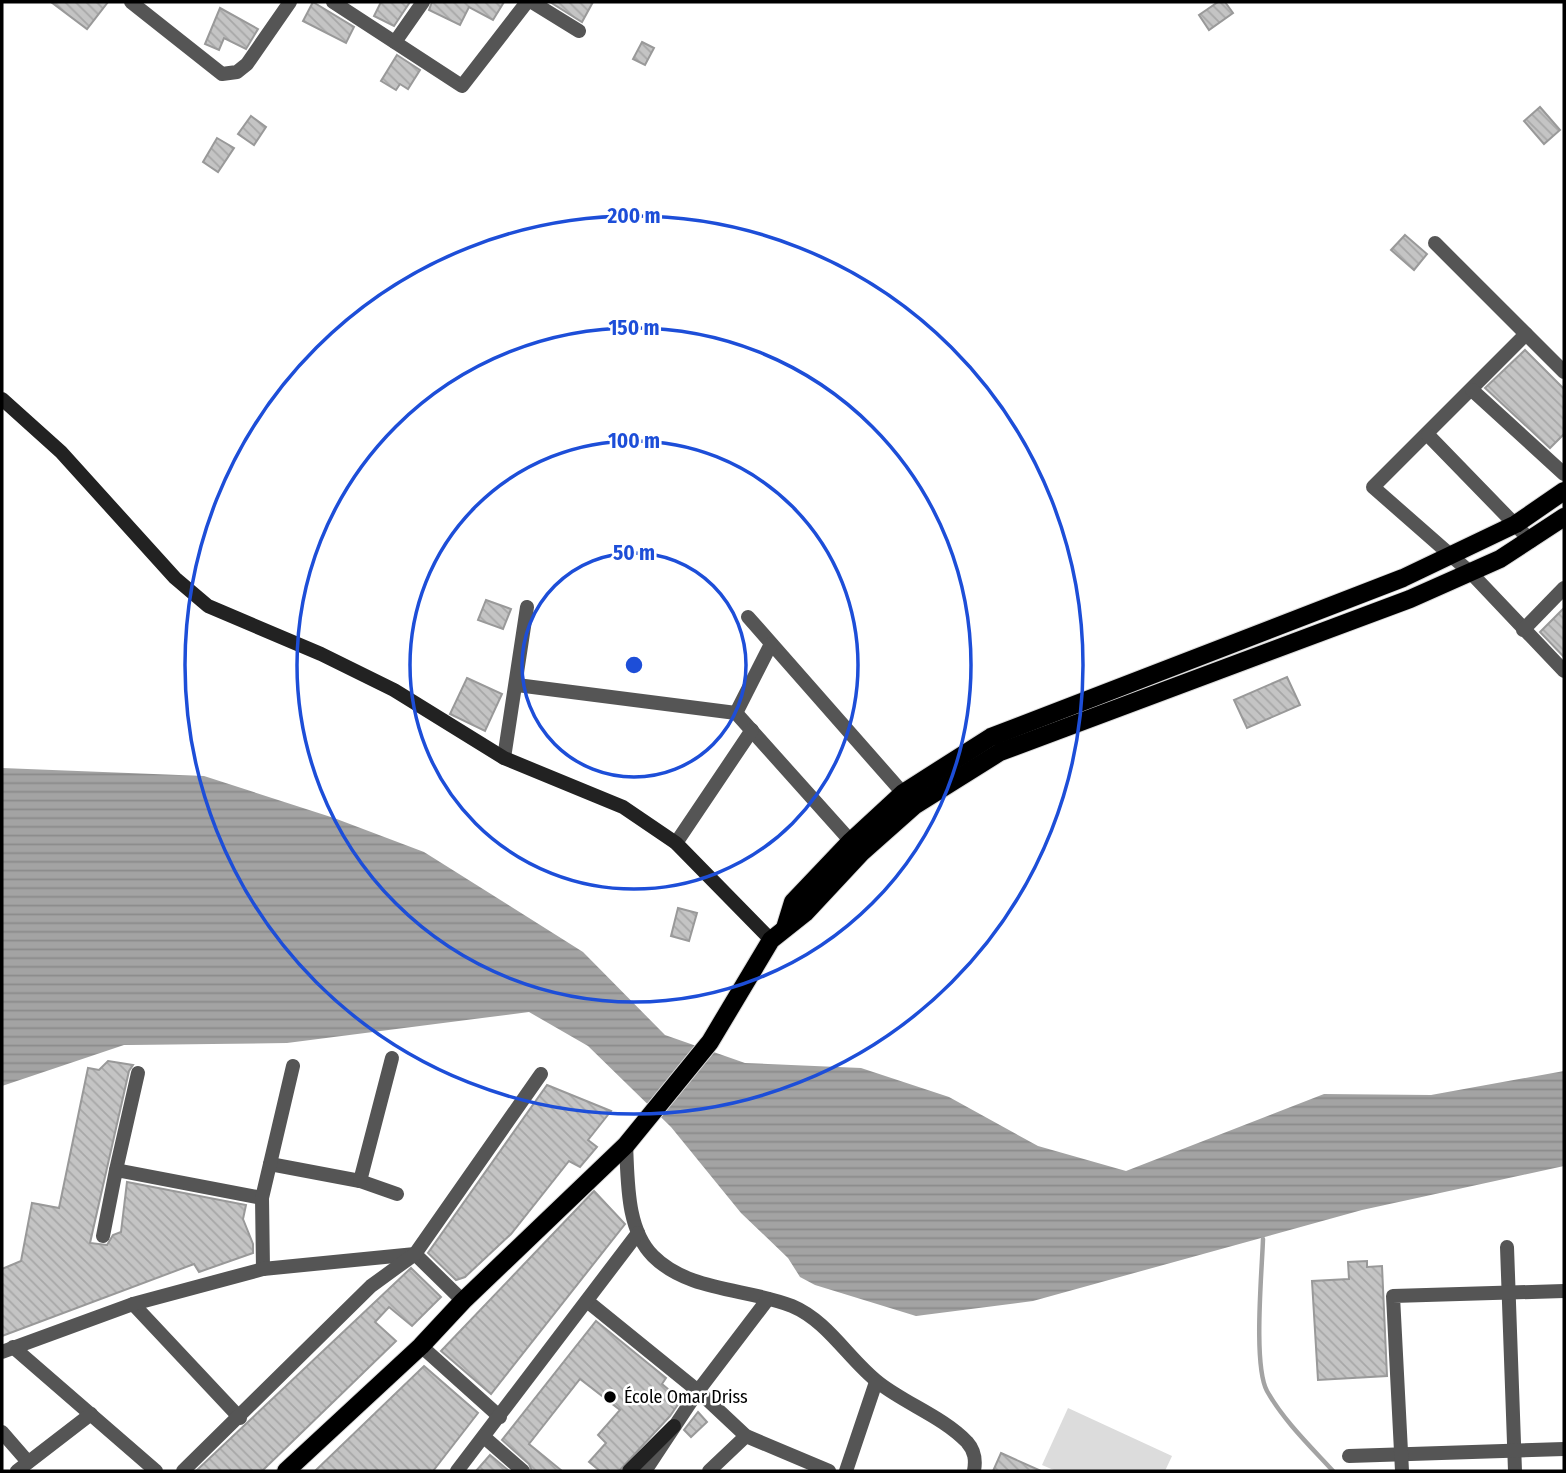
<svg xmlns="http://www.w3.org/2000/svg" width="1566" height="1473" viewBox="0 0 1566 1473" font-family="'Fira Sans Condensed',sans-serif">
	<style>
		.green { fill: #dcdcdc }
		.water { fill: url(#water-rules) }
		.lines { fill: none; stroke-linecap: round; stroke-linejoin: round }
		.stream { stroke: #a3a3a3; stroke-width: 4.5 }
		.building { fill: url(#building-back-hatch); stroke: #999; stroke-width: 2 }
		.primary-casing { stroke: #dbdbdb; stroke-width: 20 }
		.street { stroke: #555; stroke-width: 14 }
		.secondary { stroke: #222; stroke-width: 14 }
		.primary { stroke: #000; stroke-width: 18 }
		.ring { fill: none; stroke: #1d4ed8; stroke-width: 3.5 }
		.poi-dot { fill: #000; stroke: #fff; stroke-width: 2.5 }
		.labels { text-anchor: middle; stroke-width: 5; stroke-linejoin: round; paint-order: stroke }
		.poi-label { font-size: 18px; fill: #000; stroke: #fff; text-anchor: start }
		.centre { fill: #1d4ed8; stroke: #fff; stroke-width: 3.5 }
		.ring-label { font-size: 21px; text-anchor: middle; font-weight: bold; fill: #1d4ed8; stroke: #fff; stroke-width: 5; stroke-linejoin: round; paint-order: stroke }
	</style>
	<defs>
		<pattern id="water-rules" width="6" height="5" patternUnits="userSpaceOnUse" patternTransform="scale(1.75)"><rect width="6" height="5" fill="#a3a3a3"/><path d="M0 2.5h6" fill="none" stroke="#8b8b8b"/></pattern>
		<pattern id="building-back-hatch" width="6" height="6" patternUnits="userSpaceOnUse" patternTransform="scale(1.75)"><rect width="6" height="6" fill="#c4c4c4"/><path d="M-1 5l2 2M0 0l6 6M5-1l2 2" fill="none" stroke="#a7a7a7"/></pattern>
	</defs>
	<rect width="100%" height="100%" fill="#fff"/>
	<path class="green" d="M1068 1408 1172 1456 1165 1471H1056L1042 1465Z"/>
	<path class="water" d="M2 768 204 776 334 818 424 852 583 952 665 1035 745 1063 861 1068 949 1097 1038 1146 1126 1171 1324 1094 1431 1095 1564 1071V1166L1362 1210 1033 1301 916 1316 815 1285 800 1277 788 1258 741 1213 671 1127 588 1046 529 1012 287 1043 124 1045 2 1086Z"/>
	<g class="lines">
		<path class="stream" d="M1263 1239C1262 1271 1253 1365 1267 1391 1284 1421 1310 1446 1333 1471"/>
	</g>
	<g class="building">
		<path d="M51 2H108L87 29Z"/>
		<path d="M313 2 354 27 346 43 303 21Z"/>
		<path d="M381 2H410L394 26 374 16Z"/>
		<path d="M432 2H504L493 20 469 7 460 25 429 10Z"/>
		<path d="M550 2H593L582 22Z"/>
		<path d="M1218 2H1225L1233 13 1209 30 1199 15Z"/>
		<path d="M220 8 258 29 246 49 224 38 219 50 205 44Z"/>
		<path d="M642 42 654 48 645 65 633 59Z"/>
		<path d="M397 55 420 70 408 89 400 84 396 90 381 81Z"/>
		<path d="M1540 107 1560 130 1544 144 1524 121Z"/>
		<path d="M251 116 266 127 254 145 238 134Z"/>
		<path d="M217 138 234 148 218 172 203 162Z"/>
		<path d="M1405 235 1427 254 1414 270 1391 250Z"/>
		<path d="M1525 350 1564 389V434L1550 448 1485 388Z"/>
		<path d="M486 600 511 609 503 629 478 620Z"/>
		<path d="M1564 608V657L1540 632Z"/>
		<path d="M1287 677 1300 705 1247 728 1234 700Z"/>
		<path d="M467 678 502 694 485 731 450 714Z"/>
		<path d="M678 908 697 913 689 941 671 936Z"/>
		<path d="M108 1061 133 1065 129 1071 90 1243 107 1245 113 1235 121 1232 127 1182 246 1205 243 1219 253 1244V1253L199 1272 194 1264 2 1336V1269L21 1261 32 1203 59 1208 88 1068 99 1070Z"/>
		<path d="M547 1085 611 1111 588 1140 597 1147 580 1167 569 1161 511 1234 465 1277 456 1280 428 1253Z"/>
		<path d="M594 1191 625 1224 491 1394 441 1351Z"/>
		<path d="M1367 1261V1267L1382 1266 1387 1376 1318 1380 1312 1281 1349 1279 1348 1262Z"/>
		<path d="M411 1268 441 1297 412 1326 389 1307 375 1322 396 1341 262 1471H196Z"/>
		<path d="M596 1321 666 1378 662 1384 681 1400 670 1416 619 1471H600L589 1462 606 1443 598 1435 620 1410 580 1379 529 1444 562 1471H532L529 1464 502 1440Z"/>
		<path d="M424 1366 478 1413 433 1471H315Z"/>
		<path d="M698 1412 707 1422 691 1437 684 1430Z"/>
		<path d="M1001 1453 1041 1471H993Z"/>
		<path d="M490 1455 509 1471H476Z"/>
	</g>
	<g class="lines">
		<defs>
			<g id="primary">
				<path d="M785 928 793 902 851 841 903 793 991 737 1403 578 1516 524 1564 491"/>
				<path d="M286 1471 421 1346 463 1301 626 1145 710 1042 771 940 805 913 861 853 914 806 1000 752 1410 599 1500 559 1564 517"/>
			</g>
		</defs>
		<use href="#primary" class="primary-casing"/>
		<g class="street">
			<path d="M131 2 222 74 237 72 247 64 290 2"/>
			<path d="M333 2 462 86 527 2"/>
			<path d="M532 2 579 31"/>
			<path d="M395 42 423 2"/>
			<path d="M1435 243 1564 372"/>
			<path d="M1526 334 1373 487 1471 573 1564 671"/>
			<path d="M1472 390 1564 474"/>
			<path d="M1428 435 1531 541"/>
			<path d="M748 617 909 800"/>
			<path d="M1523 630 1564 588"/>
			<path d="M517 685 736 713 856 847"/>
			<path d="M736 713 771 644"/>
			<path d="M504 758 527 607"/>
			<path d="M676 843 752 730"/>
			<path d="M626 1145C628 1180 626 1229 653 1256 689 1292 747 1288 792 1306 828 1321 849 1360 879 1383 906 1404 943 1417 967 1442 975 1451 976 1460 974 1471"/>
			<path d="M270 1164 360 1181 397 1194"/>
			<path d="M116 1170 138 1073"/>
			<path d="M360 1181 392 1058"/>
			<path d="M103 1236 116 1170 262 1198"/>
			<path d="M1507 1247 1515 1471"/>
			<path d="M263 1269 262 1198 293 1066"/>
			<path d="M587 1301 698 1391 746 1436 829 1471"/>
			<path d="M133 1304 240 1418"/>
			<path d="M421 1346 500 1417"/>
			<path d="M13 1347 156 1471"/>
			<path d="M2 1352 133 1304 263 1269 415 1254 463 1301"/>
			<path d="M2 1432 28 1462"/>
			<path d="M484 1437 523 1471"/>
			<path d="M1349 1456 1564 1449"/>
			<path d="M17 1471 91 1414"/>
			<path d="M183 1471 371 1286 415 1254 541 1074"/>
			<path d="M457 1471 638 1233"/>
			<path d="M645 1471 698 1391 768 1299"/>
			<path d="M709 1471 746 1436"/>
			<path d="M846 1471 876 1382"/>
			<path d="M1402 1471 1393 1296 1564 1291"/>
		</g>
		<g class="secondary">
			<path d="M2 399 61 452 175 578 208 606 321 654 394 690 504 758 623 807 676 843 771 940"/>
			<path d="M629 1471 674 1426"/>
		</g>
		<use href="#primary" class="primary"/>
	</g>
	<g class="ring">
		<circle cx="634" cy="665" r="112"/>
		<circle cx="634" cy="665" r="224"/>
		<circle cx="634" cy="665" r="337"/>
		<circle cx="634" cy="665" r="449"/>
	</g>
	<circle class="poi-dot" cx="610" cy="1397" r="7"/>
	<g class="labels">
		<g class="poi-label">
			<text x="624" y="1403">École Omar Driss</text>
		</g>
	</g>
	<circle cx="634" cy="665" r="10" class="centre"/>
	<g class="ring-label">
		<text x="634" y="223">200 m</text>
		<text x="634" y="335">150 m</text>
		<text x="634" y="448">100 m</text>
		<text x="634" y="560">50 m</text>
	</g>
	<rect width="1566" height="1473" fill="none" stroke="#000000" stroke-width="7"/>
</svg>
